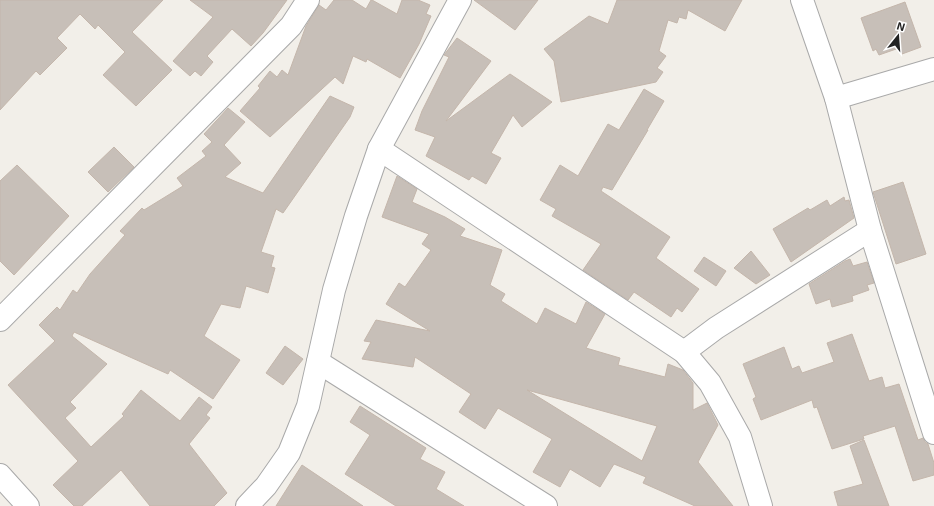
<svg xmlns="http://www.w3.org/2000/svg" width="934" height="506" viewBox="0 0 934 506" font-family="'Exo 2',sans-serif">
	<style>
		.building { fill: #c7bfb8; stroke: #c4b6ab; fill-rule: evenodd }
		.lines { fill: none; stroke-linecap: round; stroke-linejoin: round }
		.street-casing { stroke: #a9a9a9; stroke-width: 24 }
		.street { stroke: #fff; stroke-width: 22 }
	</style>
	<rect width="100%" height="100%" fill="#f2efe9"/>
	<g class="building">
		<path d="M0 0H163L132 32 172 70 136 106 103 75 125 52 98 25 95 29 80 14 57 38 67 48 40 75 36 71 0 110Z"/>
		<path d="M190 0H287L263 33 251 46 232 29 207 56 213 62 201 76 195 71 190 76 173 61 213 17Z"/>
		<path d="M334 0H352L366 9 371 0H372L397 14 402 0H418L430 5 426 14 431 16 419 44 400 78 367 59 366 62 353 56 343 84 335 77 270 137 240 111 260 88 258 86 270 71 277 77 282 70 288 75 306 26 319 5 326 10Z"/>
		<path d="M474 0H538L515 30Z"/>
		<path d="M617 0H742L725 31 688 10 686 19 679 17 677 23 668 20 659 51 666 56 657 68 663 72 656 82 561 102 554 61 544 49 589 16 608 24Z"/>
		<path d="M905 2 921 47 902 54 899 48 879 55 876 49 873 51 861 18Z"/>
		<path d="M457 38 491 61 446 121 510 74 552 102 522 127 513 115 491 153 501 158 486 184 472 176 469 180 426 156 435 137 415 130 422 111 449 57 444 55Z"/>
		<path d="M644 89 664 101 647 130H648L612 190 603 187 601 191 670 237 656 258 699 289 682 312 677 308 671 317 634 292 628 300 583 270 601 244 552 216 556 209 540 200 560 165 578 176 608 124 619 130Z"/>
		<path d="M330 96 354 107 350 117 283 213 276 209 261 252 274 256 271 267 275 268 268 293 246 286 240 308 221 304 204 336 240 360 213 399 170 370 168 374 74 332 72 336 107 364 70 402 76 408 65 418 91 447 124 416 122 414 141 390 180 421 199 397 212 407 206 415 210 418 189 444 227 493 214 506H150L121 470 82 506H74L53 485 78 461 8 385 55 341 39 325 57 307 60 310 73 290 77 293 90 274 125 235 120 231 142 208 144 210 183 186 177 178 206 156 202 151 212 142 204 134 228 108 245 122 224 145 241 163 225 177 263 193Z"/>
		<path d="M114 147 134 167 108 192 88 172Z"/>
		<path d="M17 165 69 216 14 275 0 261V181Z"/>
		<path d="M397 176 417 189 412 202 445 217 465 229 460 236 502 250 490 285 505 294 501 301 537 324 545 308 576 324 586 302 605 314 586 348 620 358 618 365 665 377 668 364 683 370 693 383V410L707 403 718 425 698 462 733 506H695L643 483 646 477 614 464 600 487 570 469 560 487 533 472 552 439 498 408 485 429 459 412 471 394 415 357 413 367 362 359 371 342 364 341 376 320 430 331 386 304 399 283 405 287 431 250 422 244 429 234 382 217ZM527 390 657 426 642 461Z"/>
		<path d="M903 182 926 254 896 264 873 192Z"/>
		<path d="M844 197 845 201 849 200 854 218 791 262 773 229 808 208 810 210 827 200 830 206Z"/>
		<path d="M751 251 770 275 756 284 734 268Z"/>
		<path d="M704 257 726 271 716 286 694 271Z"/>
		<path d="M850 259 853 266 867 262 874 283 867 285 869 290 852 296 853 301 832 307 830 299 816 304 809 284 845 261Z"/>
		<path d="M852 334 869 381 882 377 885 388 899 384 918 440 923 438 925 442 928 444 934 463V475L913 481 895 426 863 436 864 439 832 449 817 407 814 408 812 400 761 420 753 399 756 397 743 364 784 347 792 369 799 366 802 373 834 362 827 343Z"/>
		<path d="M285 346 303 359 283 385 266 373Z"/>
		<path d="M360 406 426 448 420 459 445 472 436 489 464 506H396L345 474 370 435 350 422Z"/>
		<path d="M864 440 889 506H838L834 492 863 484 850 446Z"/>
		<path d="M302 465 363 506H276Z"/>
	</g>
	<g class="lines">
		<defs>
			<g id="street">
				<path d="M802 0 836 98 870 230 934 433"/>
				<path d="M836 98 934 69"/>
				<path d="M379 149 684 352 710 383 740 437 761 506"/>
				<path d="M0 320 291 26 308 0"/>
				<path d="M684 352 716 328 870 230"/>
				<path d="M318 362 546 506"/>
				<path d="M0 475 28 506"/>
				<path d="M247 506 266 486 289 453 308 406 334 290 356 216 379 149 460 0"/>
			</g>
		</defs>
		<use href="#street" class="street-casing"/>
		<use href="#street" class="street"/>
	</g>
	<g transform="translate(898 36) rotate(17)" stroke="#ffffff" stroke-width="3" paint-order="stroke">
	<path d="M0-3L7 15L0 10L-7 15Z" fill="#222222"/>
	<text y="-6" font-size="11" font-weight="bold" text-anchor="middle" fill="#222222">N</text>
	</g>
</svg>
